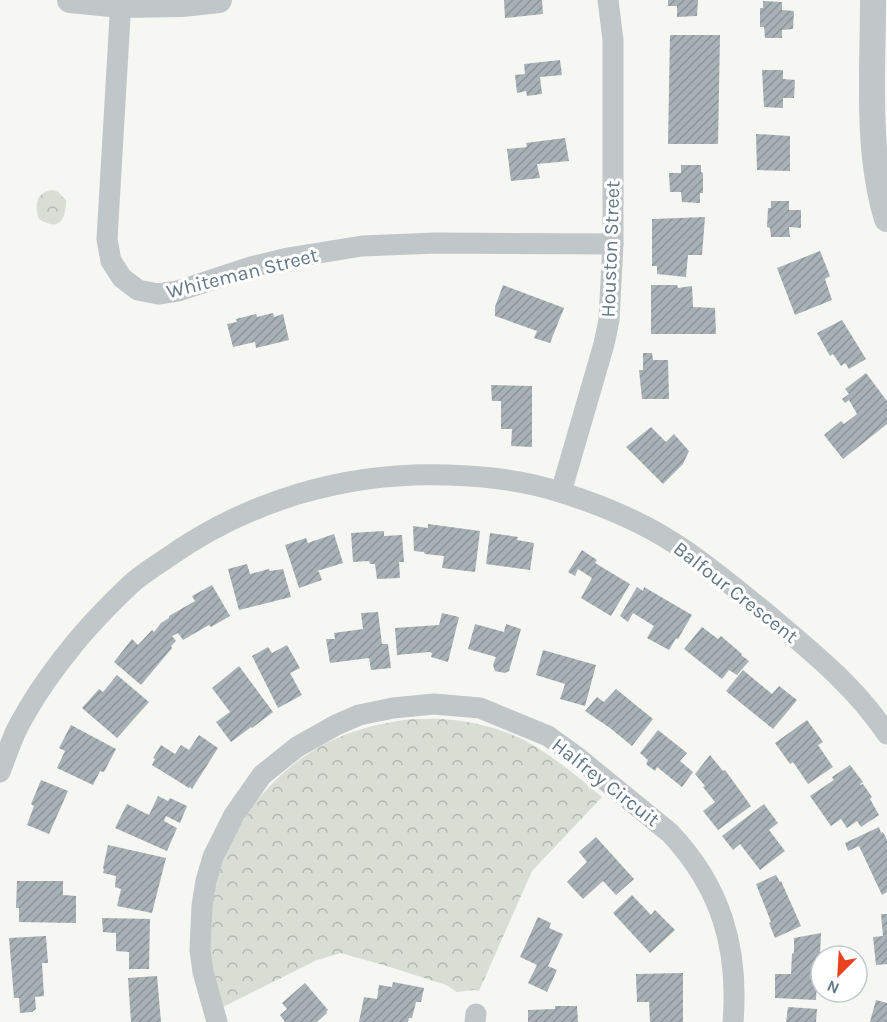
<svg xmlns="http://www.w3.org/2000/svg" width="887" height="1022" viewBox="0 0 887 1022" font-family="Karla,sans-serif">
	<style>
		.park { fill: url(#park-crowns) }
		.building { fill: url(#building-hatch) }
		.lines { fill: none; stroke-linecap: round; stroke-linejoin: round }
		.minor { stroke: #c1c6c9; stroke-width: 21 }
		.tertiary { stroke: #c1c6c9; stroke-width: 26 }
		.labels { text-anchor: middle; stroke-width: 6; stroke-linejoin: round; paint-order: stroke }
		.street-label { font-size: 20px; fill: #647885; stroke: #fff }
	</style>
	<defs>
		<pattern id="park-crowns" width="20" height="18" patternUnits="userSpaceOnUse" patternTransform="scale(1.5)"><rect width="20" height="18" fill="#d8ded4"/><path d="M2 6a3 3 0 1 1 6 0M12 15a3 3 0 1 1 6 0" fill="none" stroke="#b3b9b2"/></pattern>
		<pattern id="building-hatch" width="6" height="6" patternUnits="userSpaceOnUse" patternTransform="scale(1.5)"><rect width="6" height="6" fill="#a8b1b6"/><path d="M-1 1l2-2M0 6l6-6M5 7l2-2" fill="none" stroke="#8c959a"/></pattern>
	</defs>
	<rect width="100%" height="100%" fill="#f6f6f3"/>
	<g class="park">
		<path d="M53 190 58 192 66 200C66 220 59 232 39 219 34 205 36 192 53 190Z"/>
		<path d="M412 719C425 719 440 718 453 720 475 722 505 730 524 740 552 755 577 776 602 797L532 871 479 991 474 990 457 992 446 985 390 967 341 953 317 960 219 1009C216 992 209 971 209 955 209 938 210 910 213 895 229 818 286 751 362 729 378 724 395 721 412 719Z"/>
	</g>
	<g class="building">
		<path d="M504 0H542L543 14 505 18Z"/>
		<path d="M668 0H698L697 16 677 17V6H668Z"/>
		<path d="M763 1 782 2V10L794 11 793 29 782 30V38H765L764 27H760V8H763Z"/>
		<path d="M670 35H720L718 144H668Z"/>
		<path d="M560 60 562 75 540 77 542 94 527 96 526 91 517 93 515 75 525 74 524 64Z"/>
		<path d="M762 70H783V79L795 80 794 98H783V108L764 107Z"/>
		<path d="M756 134 790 136V171L757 170Z"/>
		<path d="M565 138 569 161 537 164 540 178 511 181 507 149 527 147 526 143Z"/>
		<path d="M681 165H701V172L703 173V193H700V203L682 202 681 192H670L669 173H681Z"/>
		<path d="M771 201H789V210H801V228L789 227 790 237H771L770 228 767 227 768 208H771Z"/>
		<path d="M705 217 702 255H688L686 277 657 274V266H652V219Z"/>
		<path d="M820 251 830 276 825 279 832 300 795 315 777 268Z"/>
		<path d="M503 285 564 308 550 343 534 338 537 331 495 316V307Z"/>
		<path d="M651 285H677L678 288 692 286 693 307 715 308 716 334H651Z"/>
		<path d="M273 313 274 317 283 314 289 340 256 348 255 342 233 347 227 324 237 322 236 319 256 314 257 317Z"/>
		<path d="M842 320 866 359 849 369 845 363 841 366 833 354 830 356 817 333Z"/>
		<path d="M643 353H652L653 360H668L669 399H642L639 370H643Z"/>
		<path d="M866 373 887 401V424L843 459 824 435 841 421 844 424 857 414 849 400 845 403 842 399 849 394 845 389Z"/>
		<path d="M491 385 532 386V447L511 446 512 429H501V401H492Z"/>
		<path d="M651 427 666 442 674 434 689 451 683 464 663 484 626 447Z"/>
		<path d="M428 524 480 531 475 572 442 568 444 556 425 554 424 552 414 551 413 526 428 528Z"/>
		<path d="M384 531V536L402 535 404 562H399L400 578 377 579 375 564H370L369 561 353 562 351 533Z"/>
		<path d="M490 533 518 537 517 540 534 543 530 570 486 564Z"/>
		<path d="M334 534 343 563 317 571 319 572 322 580 299 588 285 545 306 538 308 543Z"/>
		<path d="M582 550 597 560 595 563 630 584 611 616 581 598 592 578 578 569 575 576 568 572Z"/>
		<path d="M247 564 250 574 269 569 270 571 283 569 291 597 239 610 228 569Z"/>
		<path d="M212 585 230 616 211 627 209 625 183 640 178 633 172 636 176 641 171 646 172 648 141 685 114 662 132 639 138 645 152 630 154 632 161 623 169 618V616L195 601 192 596Z"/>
		<path d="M637 587 643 591 644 587 692 615 678 639 676 638 669 650 647 638 654 626 633 613 628 622 620 616Z"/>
		<path d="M378 612 382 644H388L391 668 371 670 369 658 330 663 326 639H335L334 633 363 629 361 613Z"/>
		<path d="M442 613 459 617 448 662 431 657 432 653 429 652 397 655 395 628 439 625Z"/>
		<path d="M475 624 504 632 506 624 521 629 509 671 505 673 495 671 493 665 496 657 468 649Z"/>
		<path d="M702 627 718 639 721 636 742 654 741 655 749 661 737 675 729 670 722 679 684 649Z"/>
		<path d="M287 645 300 668 290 673 302 695 278 708 252 656 268 647 272 653Z"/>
		<path d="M543 650 596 665 585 706 560 699 565 684 536 675Z"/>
		<path d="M239 666 273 712 252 728 251 727 231 742 216 722 230 712 212 688Z"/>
		<path d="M743 670 772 694 779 686 797 700 773 729 726 691Z"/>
		<path d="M117 675 149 702 117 738 82 708 99 689 103 692Z"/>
		<path d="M616 689 653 719 632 746 610 728 585 711 597 697 604 702Z"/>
		<path d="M807 720 823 742 818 745 833 767 808 784 793 762 790 764 775 743Z"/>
		<path d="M71 725 116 749 104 772 100 771 93 785 57 768 65 751 59 748Z"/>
		<path d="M658 730 687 753 680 761 693 772 682 787 657 767 655 771 646 764 648 760 640 753Z"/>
		<path d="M199 735 218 748 192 789 190 787 189 788 152 765 155 759 153 758 161 745 175 754 181 745 189 750Z"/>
		<path d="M710 755 723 771 725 770 751 806 718 830 703 811 715 802 703 787 705 786 695 774Z"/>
		<path d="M850 765 863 782 860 784 861 785 863 784 872 797 870 799 879 815 861 827 857 821 847 828 841 819 831 826 810 796 834 780 832 777Z"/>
		<path d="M41 780 68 791 49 834 27 825 34 806 31 804Z"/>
		<path d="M158 796 168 801 170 798 187 806 180 823 166 816 164 821 177 828 167 851 115 828 127 804 149 815Z"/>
		<path d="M764 804 778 823 769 830 785 851 760 870 740 844 733 850 722 836Z"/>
		<path d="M879 827 881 833 883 832 887 840V892L882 895 859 846 848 851 845 843Z"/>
		<path d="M596 837 634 879 616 895 603 881 583 899 567 882 587 862 579 852Z"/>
		<path d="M108 845 166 858 152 913 117 906 121 889 115 887 116 876 103 873 104 869 103 868Z"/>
		<path d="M776 875 780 882 781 881 801 926 775 938 769 923 771 922 756 884Z"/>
		<path d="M17 881H63V895L76 896V923L19 922V908H16Z"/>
		<path d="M632 895 651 915 655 910 675 930 650 953 613 913Z"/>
		<path d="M881 914H887V964L876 965 873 937 883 936Z"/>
		<path d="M538 917 551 923 549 928 563 934 548 966 557 970 547 992 528 983 537 965 520 957Z"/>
		<path d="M102 918 150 919 149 969H129V952L116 951V933L103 932Z"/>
		<path d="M821 933 820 954H818L816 1000 775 998V974H791L792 954 794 953V938Z"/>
		<path d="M46 936 48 963H42L44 996 35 997 36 1009 32 1012 20 1013 19 998H14L9 938Z"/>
		<path d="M683 973V1022H650L649 1002H637L636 974Z"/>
		<path d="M157 976 161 1022H131L128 978Z"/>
		<path d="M393 982 424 988 421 1002H416L412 1018H409L408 1022H359L364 997 377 999 379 985 392 987Z"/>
		<path d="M305 983 328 1010 326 1012 327 1013 317 1022H285L280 1015 287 1009 282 1003Z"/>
		<path d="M876 1000 887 1003V1022H870Z"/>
		<path d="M555 1006H577L578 1022H528V1010L555 1009Z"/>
		<path d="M788 1007 817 1009 816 1022H786Z"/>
	</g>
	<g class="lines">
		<g class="minor">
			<path d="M121 0 107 239 111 261 122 278 138 290 158 294 178 291 251 267 288 258 362 246 436 243 613 244"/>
			<path d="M561 492 604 344 609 320 613 244V40L608 0"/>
			<path d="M0 772C5 759 10 744 16 731 31 701 50 674 71 648 89 625 110 604 131 584 142 574 155 566 167 558 249 500 348 471 448 475 486 476 527 481 563 493 601 505 640 521 674 543 706 563 736 589 766 613 811 651 854 685 887 734"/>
			<path d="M217 1022 203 972 200 950 202 906 206 881 213 857 234 815 262 775 297 747 336 725 359 715 393 708 434 704 480 708 548 736 577 757 670 833C721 887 739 948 733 1022"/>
			<path d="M475 1022 476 1014"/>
		</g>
		<g class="tertiary">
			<path d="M70 0 121 5 182 4 219 0"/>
			<path d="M873 0C873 71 866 150 887 219"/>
		</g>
	</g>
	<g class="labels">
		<g class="street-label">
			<text transform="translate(610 249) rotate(-88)" y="7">Houston Street</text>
			<text transform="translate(242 273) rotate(-14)" y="7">Whiteman Street</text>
			<text transform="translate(736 592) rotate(38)" y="7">Balfour Crescent</text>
			<text transform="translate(606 782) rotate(38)" y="7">Halfrey Circuit</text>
		</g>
	</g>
	<g transform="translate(839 974) rotate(204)"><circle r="28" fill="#ffffff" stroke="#c1c9ce" stroke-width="1.5"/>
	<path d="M0-4.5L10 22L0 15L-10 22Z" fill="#e84221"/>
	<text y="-9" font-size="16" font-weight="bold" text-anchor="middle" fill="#647885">N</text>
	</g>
</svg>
